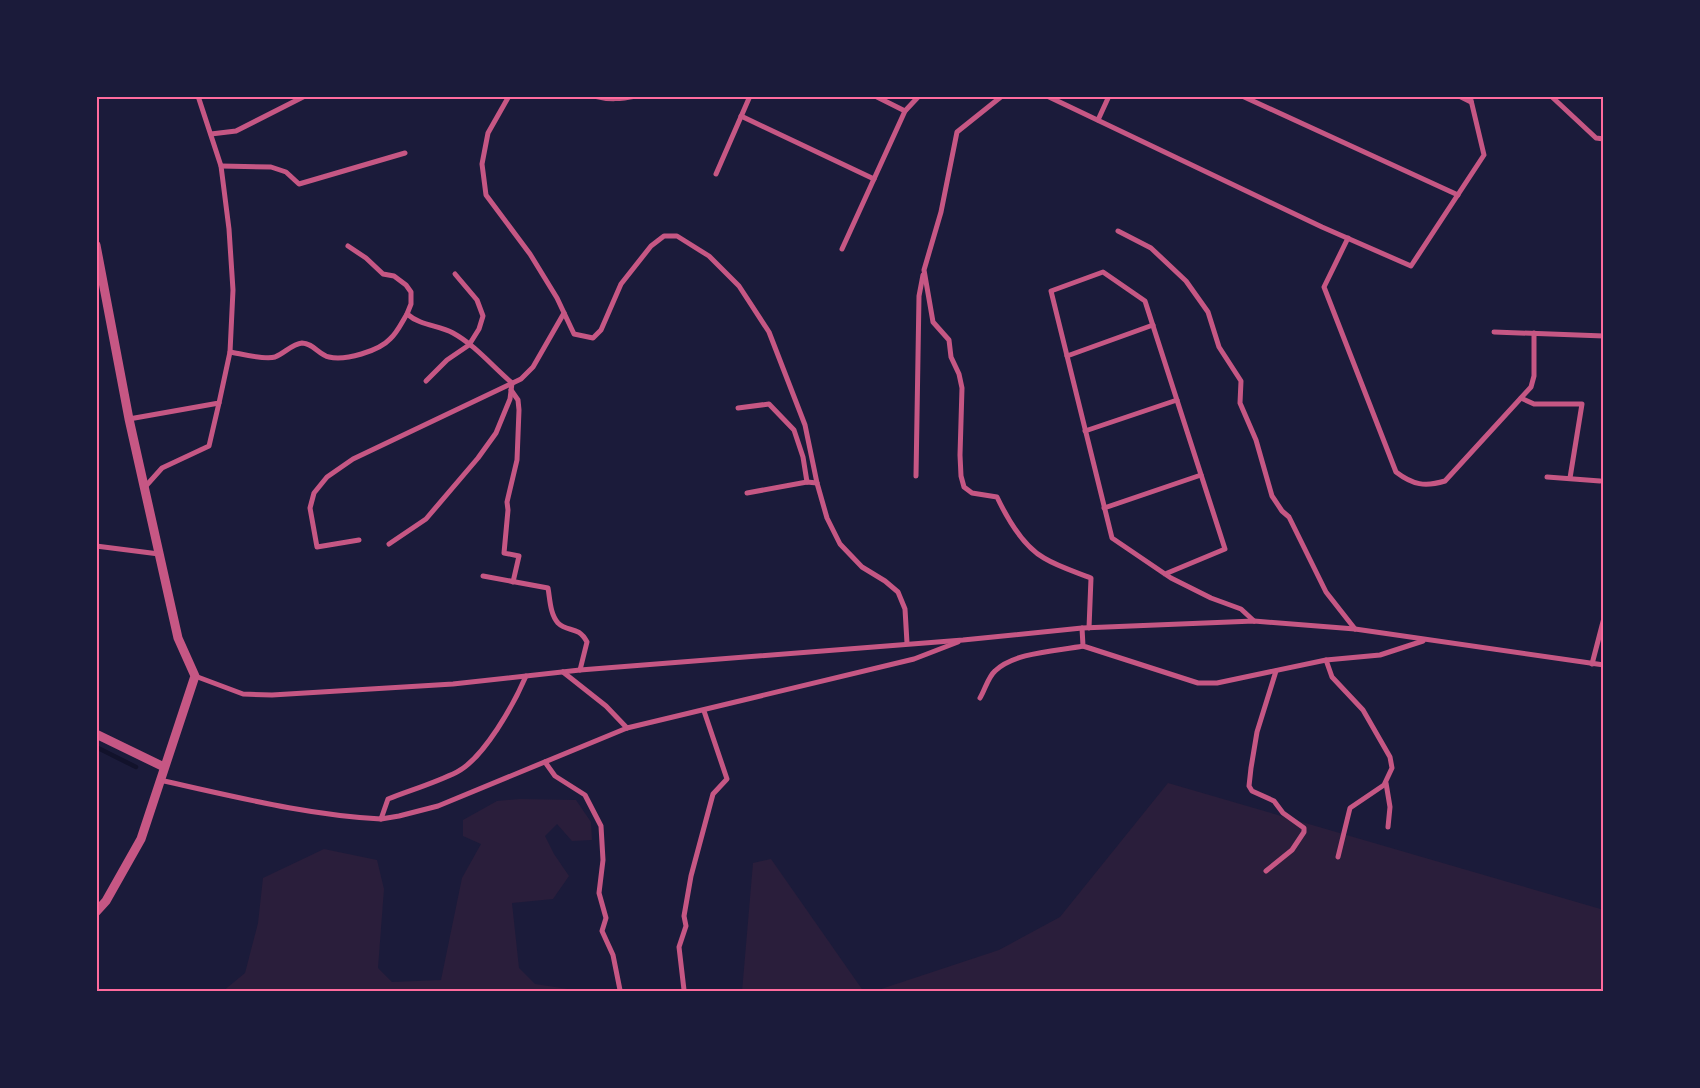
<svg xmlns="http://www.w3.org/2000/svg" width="1700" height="1088" viewBox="0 0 1700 1088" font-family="'Public Sans',sans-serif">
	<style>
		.green { fill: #2a1e3b }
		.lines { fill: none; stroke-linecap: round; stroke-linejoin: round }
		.stream { stroke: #12122b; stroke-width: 4.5 }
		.minor { stroke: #c65784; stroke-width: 5 }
		.tertiary { stroke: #c65784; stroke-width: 9 }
		.neatline { fill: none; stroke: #ff6b9d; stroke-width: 2 }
	</style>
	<rect width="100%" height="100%" fill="#1b1b3a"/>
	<g class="green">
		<path d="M1168 783 1604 910V992H872L999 950 1060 917Z"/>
		<path d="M520 799 576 800 591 822 592 840 572 841 557 824 545 836 554 854 569 876 553 899 512 903 519 968 535 984 588 992H222L245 973 258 923 263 878 324 849 377 860 384 889 378 968 392 982 441 980 462 878 481 844 463 836V820L497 801Z"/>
		<path d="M771 859 864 992H742L753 863Z"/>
	</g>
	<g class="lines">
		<path class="stream" d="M96 747 136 767"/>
		<g class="minor">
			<path d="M509 96 488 133 482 164 486 195 530 254 557 298 574 334 593 338 601 330 621 284 651 246 664 236H677L709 256 739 286 769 332 805 425 817 483 827 518 840 544 862 567 885 581 898 592 905 609 907 643"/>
			<path d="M594 96C609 100 621 99 636 96"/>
			<path d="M875 96 905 111"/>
			<path d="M1002 96 957 132 941 212 924 270 933 322 949 340 951 357 959 374 962 388 960 455 961 476 964 487 972 493 997 497C1007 518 1023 546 1044 558 1059 567 1076 572 1091 578L1089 628"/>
			<path d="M1047 96 1322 227 1411 266 1484 155 1470 96"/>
			<path d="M1242 96 1458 195"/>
			<path d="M1459 96 1471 102"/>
			<path d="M1551 96 1596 138 1604 139"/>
			<path d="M741 116 874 179"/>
			<path d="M1098 120 1109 96"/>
			<path d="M211 134 236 131 305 96"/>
			<path d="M221 166 271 167 286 172 299 184 405 153"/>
			<path d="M716 174 750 96"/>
			<path d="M1118 231 1151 248 1186 281 1208 312 1219 347 1241 381 1240 403 1256 440 1272 496 1282 511 1289 517 1326 592 1355 629"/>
			<path d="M1348 238 1324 287 1396 472C1413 485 1425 487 1445 481L1531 387 1534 376V333"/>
			<path d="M348 246 366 258 383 274 394 276 406 285 411 292V304L407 314"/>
			<path d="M842 249 905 111 919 96"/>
			<path d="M1604 308V312"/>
			<path d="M1494 332 1604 336"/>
			<path d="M230 352C242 354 264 360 275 357 285 353 292 344 302 343 313 343 319 355 329 357 345 361 379 351 390 339 397 333 402 322 407 314 421 326 438 325 453 333 475 345 493 367 512 383L510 399 496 433 478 458 426 519 389 544"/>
			<path d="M1067 356 1153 325"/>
			<path d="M426 381 447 360 469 345 479 329 483 316 477 300 455 274"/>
			<path d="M511 390 518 400 519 410 517 460 507 502 508 510 504 553 519 556 513 582"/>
			<path d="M1521 398 1534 404H1582L1570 478"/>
			<path d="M738 408 769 404 794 430 803 457 807 482"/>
			<path d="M129 419 219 403 230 352 233 290 229 229 221 166 198 96"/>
			<path d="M1085 431 1177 400"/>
			<path d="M916 476 919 296 923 275"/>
			<path d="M1547 477 1600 481"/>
			<path d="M145 487 162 468 209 446 219 403"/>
			<path d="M747 493 807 482 817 483"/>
			<path d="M1104 508 1201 475"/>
			<path d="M359 540 317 547 310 508 314 493 327 477 353 459 521 379 533 367 564 313"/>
			<path d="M96 546 159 554"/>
			<path d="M1165 574 1225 549 1145 301 1103 272 1051 291 1112 538 1165 574 1171 578 1211 598 1241 609 1254 621"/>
			<path d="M483 576 548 588C550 599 550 614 558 623 568 633 578 625 587 642L580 670"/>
			<path d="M1082 628 1083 646 1198 683H1217L1326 660 1380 655 1423 641"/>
			<path d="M1326 660 1332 677 1363 710 1390 757 1392 768 1384 785 1350 808 1338 857"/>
			<path d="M1592 664 1604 618"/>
			<path d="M563 672 606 706 627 728"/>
			<path d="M195 676 243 694 272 695 453 684 580 670 963 640 1082 628 1254 621 1355 629 1604 665"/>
			<path d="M980 698C985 690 988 677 995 671 1014 652 1058 651 1083 646"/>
			<path d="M545 762 555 776 585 795 601 826 603 860 599 893 606 918 602 931 613 955 620 990"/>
			<path d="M159 780C233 796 305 815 381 819L388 799C411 790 435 783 457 772 484 758 514 704 526 676"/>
			<path d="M1386 783 1390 807 1388 827"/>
			<path d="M381 819 399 816 438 806 627 728 914 659 958 642"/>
			<path d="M1266 871 1292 850 1304 832V828L1283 813 1274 801 1252 791 1249 786 1251 768 1257 732 1276 671"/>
			<path d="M684 990 679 947 686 926 684 916 691 876 713 794 727 779 704 711"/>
		</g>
		<g class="tertiary">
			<path d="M96 245 129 419 178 638 195 676 141 839 106 901 96 912"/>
			<path d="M96 734 164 767"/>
		</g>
	</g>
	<rect width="1700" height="1088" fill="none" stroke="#1b1b3a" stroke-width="195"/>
	<rect x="98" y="98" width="1504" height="892" class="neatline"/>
</svg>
